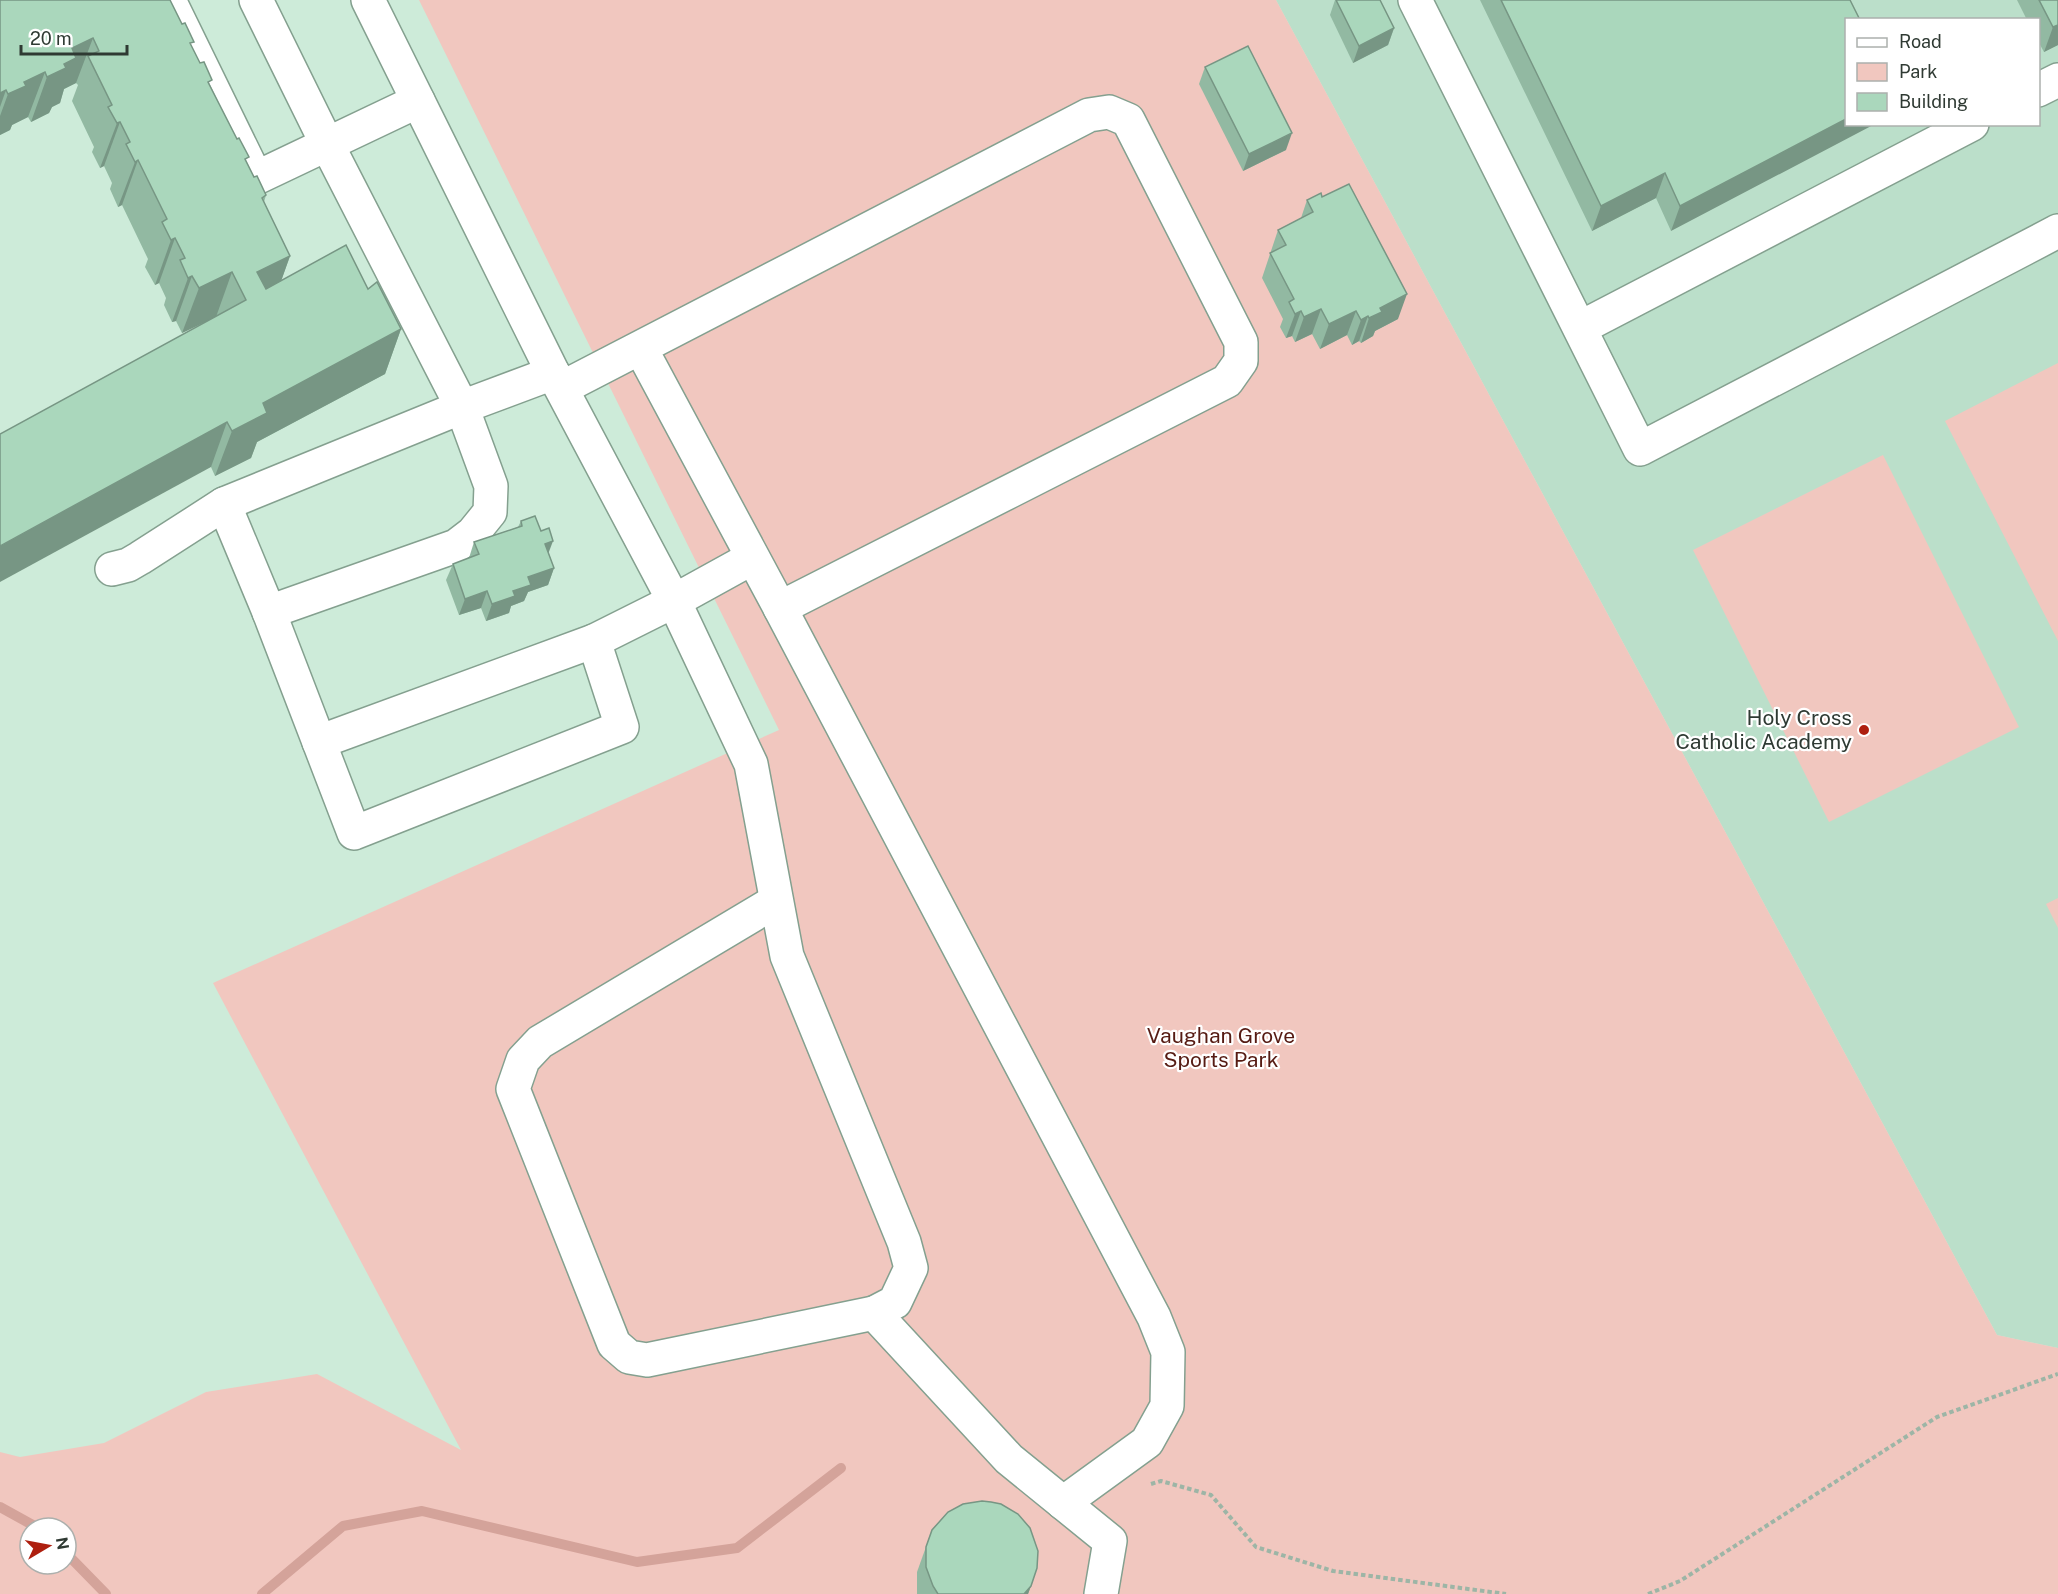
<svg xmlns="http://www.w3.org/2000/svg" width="2058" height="1594" viewBox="0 0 2058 1594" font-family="'Public Sans',sans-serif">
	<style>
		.built { fill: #bbdfca; fill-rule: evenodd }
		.green { fill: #f1c7bf; fill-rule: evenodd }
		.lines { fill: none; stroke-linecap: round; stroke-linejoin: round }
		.stream { stroke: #d4a39a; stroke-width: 10 }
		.minor-casing { stroke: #84a08f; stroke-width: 36 }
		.path { stroke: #9db5a6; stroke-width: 4; stroke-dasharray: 4.5 3; stroke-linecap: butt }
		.minor { stroke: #fff; stroke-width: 33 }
		.wall { fill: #92b9a2 }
		.shaded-wall { fill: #779684 }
		.building { fill: #aad7bc; stroke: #779684; stroke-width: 1.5 }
		.poi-dot { fill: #ae1f0f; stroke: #fff; stroke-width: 2 }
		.labels { text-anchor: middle; stroke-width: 4.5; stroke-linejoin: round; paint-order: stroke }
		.poi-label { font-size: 21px; fill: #2f3a33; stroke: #fff; text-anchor: end }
		.park-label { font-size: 21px; fill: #561b13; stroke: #fff }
	</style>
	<rect width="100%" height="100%" fill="#cdebd9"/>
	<path class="built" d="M1276 0H2058V1348L1997 1335ZM1846 20H2038V124H1846Z"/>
	<g class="green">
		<path d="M419 0H1276L1997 1335 2058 1348V1594H0V1452L20 1457 104 1443 206 1392 317 1374 461 1450 213 983 779 730ZM30 1528H66V1564H30Z"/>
		<path d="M2058 363V641L1945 421Z"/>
		<path d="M1883 455 2019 727 1829 822 1693 550Z"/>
		<path d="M2058 898V928L2046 904Z"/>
	</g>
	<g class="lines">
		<g class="stream">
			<path d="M0 1507 38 1528"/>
			<path d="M66 1553 106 1594"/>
			<path d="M262 1594 343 1526 422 1511 637 1562 737 1548 841 1468"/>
		</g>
		<defs>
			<g id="minor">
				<path d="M169 0 256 178 418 101"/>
				<path d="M368 0 553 373 674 601 751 764 787 956 904 1242 911 1268 895 1302 874 1313 1009 1459 1110 1541 1101 1594"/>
				<path d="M1415 0 1640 449 2058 231"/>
				<path d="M2038 90 2058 80"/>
				<path d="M1580 328 1972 124"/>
				<path d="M562 388 1089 115 1109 112 1128 120 1241 342V361L1227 381 780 608 641 349"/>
				<path d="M224 504 269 612 456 546 473 533 490 512 491 486 462 407 327 144 256 0"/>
				<path d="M112 569 128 565 140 558 224 504 462 407 553 373"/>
				<path d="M780 608 1154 1317 1168 1352 1167 1406 1147 1442 1063 1503"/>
				<path d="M269 612 354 833 622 727 594 641 674 601 752 558"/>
				<path d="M319 742 594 641"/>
				<path d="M776 901 540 1042 523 1060 513 1089 614 1344 629 1357 647 1360 874 1313"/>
			</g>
		</defs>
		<use href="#minor" class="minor-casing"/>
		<g class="path">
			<path d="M1151 1484 1161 1481 1211 1495 1256 1547 1333 1571 1506 1594"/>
			<path d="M1648 1594 1680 1581 1937 1417 2058 1374"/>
		</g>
		<use href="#minor" class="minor"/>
	</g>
	<g class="wall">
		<path d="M0 0 192 47 254 177 266 195 264 202 290 256 281 281 368 289 401 329 385 374 257 442 251 458 215 476 211 467 207 321 182 333 176 321 172 322 164 305 166 298 159 283 155 285 145 267 148 259 122 205 118 207 110 189 112 183 104 166 100 168 92 152 94 147 72 101 78 85 76 83 64 89 60 103 52 107 49 113 31 122 28 117 12 125 10 130 0 135Z"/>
		<path d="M1335 0 1394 28 1388 45 1353 63 1330 15Z"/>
		<path d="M1480 0H1850L1671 231 1656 198 1592 231Z"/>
		<path d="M2017 0H2058V45L2044 52 2038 41V20H2027Z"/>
		<path d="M1205 67 1286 150 1243 171 1199 84Z"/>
		<path d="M1307 200 1398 319 1375 331 1373 336 1361 343 1359 341 1352 345 1347 335 1320 349 1312 334 1295 342 1292 336 1286 338 1280 327 1283 319 1262 278 1278 230 1301 218Z"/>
		<path d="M521 521 549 554 554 568 548 585 528 592 524 601 511 606 509 613 486 621 481 608 459 615 446 580 453 564 469 558 474 542 518 527Z"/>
		<path d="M932 1530 1037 1568 1028 1594H917V1572Z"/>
	</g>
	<g class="shaded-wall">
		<path d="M2058 25V45L2044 52 2053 27Z"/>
		<path d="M1394 28 1388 45 1353 63 1359 46Z"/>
		<path d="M93 38 76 83 64 89 60 103 52 107 49 113 31 122 47 77 64 64 72 48Z"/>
		<path d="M45 72 28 117 12 125 10 130 0 135V116L8 94 24 82Z"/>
		<path d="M6 90 0 107V93Z"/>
		<path d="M1846 119V124H1875L1671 231 1680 206Z"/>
		<path d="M120 122 104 166 100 168 117 123Z"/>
		<path d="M1292 133 1286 150 1243 171 1249 154Z"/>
		<path d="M138 160 122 205 118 207 135 162Z"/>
		<path d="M1665 173 1656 198 1592 231 1601 206Z"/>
		<path d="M175 238 159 283 155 285 171 240Z"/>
		<path d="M290 256 274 301 241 316 257 272Z"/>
		<path d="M232 272 216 317 182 333 199 288Z"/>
		<path d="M192 276 176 321 172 322 188 278Z"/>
		<path d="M1407 294 1398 319 1375 331 1373 336 1361 343 1369 318 1380 308Z"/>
		<path d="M1321 309 1312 334 1295 342 1304 317Z"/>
		<path d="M1301 311 1292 336 1286 338 1295 314Z"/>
		<path d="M1356 311 1347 335 1320 349 1329 324Z"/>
		<path d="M1368 316 1359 341 1352 345 1361 320Z"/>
		<path d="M401 329 385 374 257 442 251 458 215 476 232 431 263 403Z"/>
		<path d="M227 422 211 467 0 582V546Z"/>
		<path d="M553 541 547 557 545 544Z"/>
		<path d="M554 568 548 585 528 592 524 601 511 606 509 613 486 621 492 604 513 591 528 577Z"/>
		<path d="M487 591 481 608 459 615 465 599Z"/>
		<path d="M1031 1586 1028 1594H1024Z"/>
	</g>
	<g class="building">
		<path d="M0 0H170L182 24 185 23 194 42 190 43 200 63 204 62 212 80 208 82 237 139 239 138 249 157 245 159 254 177 257 176 266 195 262 198 290 256 257 272 266 289 346 245 368 289 377 282 401 329 263 403 267 413 232 431 227 422 0 546V434L246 300 232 272 199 288 192 276 188 278 180 260 185 258 175 238 171 240 162 222 167 219 138 160 135 162 126 144 130 142 120 122 117 123 108 107 112 105 88 56 99 51 93 38 72 48 76 58 64 64 66 68 47 77 45 72 24 82 26 86 8 94 6 90 0 93Z"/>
		<path d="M1336 0H1380L1394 28 1359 46Z"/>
		<path d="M1501 0H1850L1860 20H1846V119L1680 206 1665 173 1601 206Z"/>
		<path d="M2039 0H2058V25L2053 27Z"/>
		<path d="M1248 46 1292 133 1249 154 1205 67Z"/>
		<path d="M1349 184 1407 294 1380 308 1382 312 1369 318 1368 316 1361 320 1356 311 1329 324 1321 309 1304 317 1301 311 1295 314 1289 302 1294 299 1270 253 1286 245 1278 230 1313 212 1307 200 1321 193 1322 197Z"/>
		<path d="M535 516 541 531 549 528 553 541 545 544 554 568 528 577 531 585 513 591 515 596 492 604 487 591 465 599 453 564 479 554 474 542 522 526 521 521Z"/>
		<path d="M982 1501 991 1502 1001 1504 1018 1514 1030 1528 1038 1551 1037 1568 1031 1586 1024 1594H938L933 1586 926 1567V1547L932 1530 948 1512 963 1504Z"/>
	</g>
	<circle class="poi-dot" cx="1864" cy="730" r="6"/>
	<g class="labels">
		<g class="poi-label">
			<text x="1852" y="725">Holy Cross<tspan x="1852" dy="24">Catholic Academy</tspan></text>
		</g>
		<g class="park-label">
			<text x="1221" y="1043">Vaughan Grove<tspan x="1221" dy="24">Sports Park</tspan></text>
		</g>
	</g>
	<rect x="1845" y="18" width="195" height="108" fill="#ffffff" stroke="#acb0ad" stroke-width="1.5"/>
	<rect x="1857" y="38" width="30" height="9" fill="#ffffff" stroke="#acb0ad" stroke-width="1.5"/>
	<text x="1899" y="48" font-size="18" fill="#2f3a33">Road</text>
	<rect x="1857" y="63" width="30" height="18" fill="#f1c7bf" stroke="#acb0ad" stroke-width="1.5"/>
	<text x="1899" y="78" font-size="18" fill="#2f3a33">Park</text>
	<rect x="1857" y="93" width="30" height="18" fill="#aad7bc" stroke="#acb0ad" stroke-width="1.5"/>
	<text x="1899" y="108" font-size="18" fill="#2f3a33">Building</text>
	<g transform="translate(48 1546) rotate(80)"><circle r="28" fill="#ffffff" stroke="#acb0ad" stroke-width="1.5"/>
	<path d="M0-4.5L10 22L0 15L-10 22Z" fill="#ae1f0f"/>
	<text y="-9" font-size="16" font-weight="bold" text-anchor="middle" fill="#2f3a33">N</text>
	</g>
	<path d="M21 45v9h106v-9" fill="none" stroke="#2f3a33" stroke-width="3"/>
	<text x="30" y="45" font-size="18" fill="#2f3a33" stroke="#ffffff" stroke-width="4.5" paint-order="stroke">20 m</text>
</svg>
